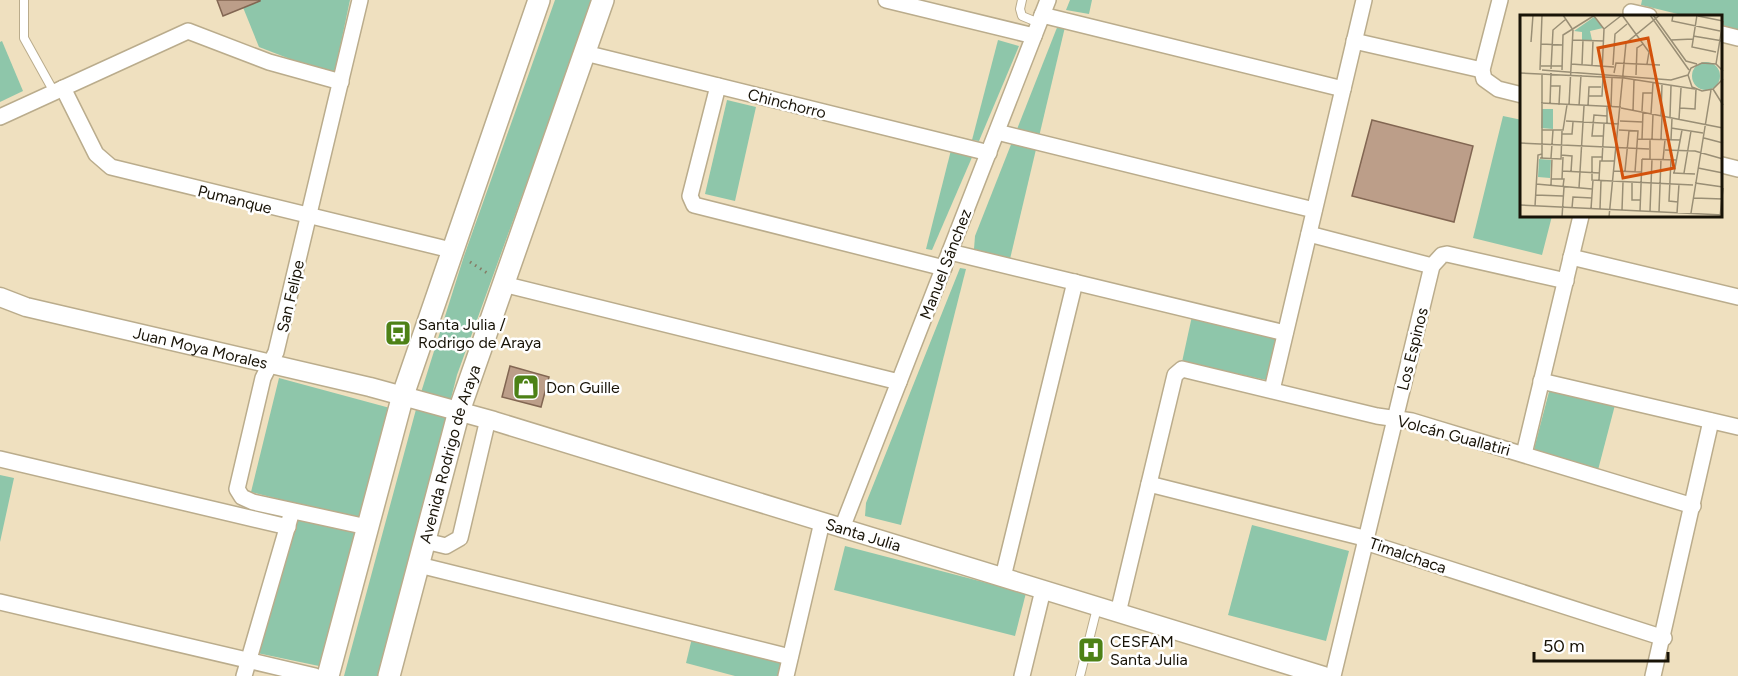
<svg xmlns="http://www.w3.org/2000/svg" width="1738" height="676" viewBox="0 0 1738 676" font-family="Figtree,sans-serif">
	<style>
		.green { fill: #8ec6aa }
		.building { fill: #bc9e89; stroke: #826652; stroke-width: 1.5 }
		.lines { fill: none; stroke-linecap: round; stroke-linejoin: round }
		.service-casing { stroke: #baac8c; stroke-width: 10 }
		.minor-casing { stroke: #baac8c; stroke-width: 18 }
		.tertiary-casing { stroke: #baac8c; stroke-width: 21 }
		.secondary-casing { stroke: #baac8c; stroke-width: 24 }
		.path { stroke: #857b65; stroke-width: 3; stroke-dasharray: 1.5 4.5; stroke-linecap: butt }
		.service { stroke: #fff; stroke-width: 8 }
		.minor { stroke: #fff; stroke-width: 15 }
		.tertiary { stroke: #fff; stroke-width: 18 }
		.secondary { stroke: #fff; stroke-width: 21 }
		.labels { text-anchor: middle; stroke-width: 5; stroke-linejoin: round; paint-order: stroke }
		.street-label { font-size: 16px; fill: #181307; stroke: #fff }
		.poi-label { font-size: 16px; fill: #181307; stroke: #fff; text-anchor: start }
		.inset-road { fill: none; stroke: #998e75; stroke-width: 1.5 }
		.view { fill: #d3520c; fill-opacity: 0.15; stroke: #d3520c; stroke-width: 3 }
		.inset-edge { fill: none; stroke: #181307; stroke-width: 3 }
	</style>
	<rect width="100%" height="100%" fill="#efe0bf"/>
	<g class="green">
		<path d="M240 0H350L334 76 259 47Z"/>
		<path d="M555 0H593L457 375 380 676H344L418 402 464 256Z"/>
		<path d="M1070 0H1092L1089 14 1066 10Z"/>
		<path d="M1642 0H1738V30L1722 25V16H1686L1641 5Z"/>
		<path d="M1058 25 1065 27 1010 259 974 249 975 236Z"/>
		<path d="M998 40 1019 46 979 141 972 140Z"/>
		<path d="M2 41 23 91 0 102V42Z"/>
		<path d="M727 100 756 107 735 201 705 194Z"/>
		<path d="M1503 116 1522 120V216H1552L1542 255 1473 238Z"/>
		<path d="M951 150 973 155 932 250 926 249Z"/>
		<path d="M960 268 966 269 901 525 865 516 866 503Z"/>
		<path d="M1192 316 1276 336 1266 380 1182 362Z"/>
		<path d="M279 378 390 408 319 666 257 653 302 505 251 492Z"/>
		<path d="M1550 388 1615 405 1598 470 1533 453Z"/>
		<path d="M0 475 14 478 0 542Z"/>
		<path d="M1252 525 1349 551 1326 641 1228 615Z"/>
		<path d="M845 546 1026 593 1015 636 834 590Z"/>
		<path d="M692 638 782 661 778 676H735L686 663Z"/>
	</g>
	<g class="building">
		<path d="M217 0H260V1L223 16Z"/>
		<path d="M1372 120 1473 146 1454 222 1352 196Z"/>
		<path d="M510 366 549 377 541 407 502 397Z"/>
	</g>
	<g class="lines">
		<defs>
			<g id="service">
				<path d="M24 0V38L54 92"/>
				<path d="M1022 0 1020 9 1022 16 1039 23"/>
				<path d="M1080 676 1097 608"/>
			</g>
			<g id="minor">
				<path d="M360 0 276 352 263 378 237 489 242 497 253 502 367 527"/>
				<path d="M886 0 1034 36"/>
				<path d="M1500 0 1482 70 1484 79 1498 89 1522 95"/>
				<path d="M1631 12 1649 16"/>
				<path d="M1042 15 1343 89"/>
				<path d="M1722 34 1738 38"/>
				<path d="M1354 41 1482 70"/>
				<path d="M585 53 989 153"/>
				<path d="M718 86 690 196 694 205 944 268"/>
				<path d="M63 88 96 154 111 167 451 250"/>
				<path d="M0 117 188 31 269 62 341 82"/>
				<path d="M997 132 1314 210"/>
				<path d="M1722 165 1738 169"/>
				<path d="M1309 234 1432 266"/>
				<path d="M950 252 1285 333"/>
				<path d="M1571 257 1738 297"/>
				<path d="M503 284 899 382"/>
				<path d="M1541 381 1738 427"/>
				<path d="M1272 390 1364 0"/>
				<path d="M1524 454 1581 216"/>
				<path d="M0 459 288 527"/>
				<path d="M1149 484 1360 537 1365 542 1664 638"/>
				<path d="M842 528 1048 0"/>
				<path d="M425 541 446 546 460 538 488 419"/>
				<path d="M419 565 790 657"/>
				<path d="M1003 577 1075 282"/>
				<path d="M0 602 315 676"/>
				<path d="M1118 613 1175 375 1182 369 1377 416 1412 421 1693 506"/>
				<path d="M244 676 290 518"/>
				<path d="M786 676 822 522"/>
				<path d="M1022 676 1043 590"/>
				<path d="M1333 676 1432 266 1442 255 1447 254 1566 281"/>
				<path d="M1653 676 1711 421"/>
			</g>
			<g id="tertiary">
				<path id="s1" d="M0 297 26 307 370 387 494 421 1324 676"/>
			</g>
			<g id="secondary">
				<path d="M328 676 403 395 539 0"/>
				<path id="s2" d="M389 676 459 411 603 0"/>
			</g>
		</defs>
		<use href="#service" class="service-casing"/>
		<use href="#minor" class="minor-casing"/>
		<use href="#tertiary" class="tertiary-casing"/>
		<use href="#secondary" class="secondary-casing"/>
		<path class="path" d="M470 262 487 273"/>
		<use href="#service" class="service"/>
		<use href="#minor" class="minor"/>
		<use href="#tertiary" class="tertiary"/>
		<use href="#secondary" class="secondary"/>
	</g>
	<defs>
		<symbol id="bus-square" viewBox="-11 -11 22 22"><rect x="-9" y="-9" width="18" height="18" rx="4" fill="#4d8116" stroke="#fff"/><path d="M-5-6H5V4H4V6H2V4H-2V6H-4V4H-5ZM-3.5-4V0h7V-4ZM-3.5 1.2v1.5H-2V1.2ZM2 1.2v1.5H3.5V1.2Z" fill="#fff"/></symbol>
		<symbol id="shop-square" viewBox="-11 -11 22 22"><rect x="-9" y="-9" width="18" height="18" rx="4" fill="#4d8116" stroke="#fff"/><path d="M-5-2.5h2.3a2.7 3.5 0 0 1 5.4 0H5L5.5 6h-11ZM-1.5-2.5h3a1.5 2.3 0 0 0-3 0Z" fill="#fff"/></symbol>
		<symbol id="hospital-square" viewBox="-11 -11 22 22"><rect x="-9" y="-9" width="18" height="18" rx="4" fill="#4d8116" stroke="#fff"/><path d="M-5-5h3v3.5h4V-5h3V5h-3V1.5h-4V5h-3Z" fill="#fff"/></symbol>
	</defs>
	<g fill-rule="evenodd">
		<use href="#bus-square" x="383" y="318" width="30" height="30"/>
		<use href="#shop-square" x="511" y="372" width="30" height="30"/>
		<use href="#hospital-square" x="1076" y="635" width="30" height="30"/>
	</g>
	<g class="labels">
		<g class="street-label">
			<text transform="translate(787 103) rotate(14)" y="6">Chinchorro</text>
			<text transform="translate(235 199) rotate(14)" y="6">Pumanque</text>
			<text transform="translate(945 264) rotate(-69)" y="6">Manuel Sánchez</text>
			<text transform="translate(290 296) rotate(-77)" y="6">San Felipe</text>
			<text dy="6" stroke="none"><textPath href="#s1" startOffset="207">Juan Moya Morales</textPath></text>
			<text transform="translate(1412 349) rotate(-76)" y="6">Los Espinos</text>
			<text transform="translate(1454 435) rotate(15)" y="6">Volcán Guallatiri</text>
			<text dy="6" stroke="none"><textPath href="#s2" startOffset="230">Avenida Rodrigo de Araya</textPath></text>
			<text dy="6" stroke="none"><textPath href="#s1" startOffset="896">Santa Julia</textPath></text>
			<text transform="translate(1408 555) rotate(19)" y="6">Timalchaca</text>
		</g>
		<g class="poi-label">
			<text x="418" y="330">Santa Julia /<tspan x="418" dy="18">Rodrigo de Araya</tspan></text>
			<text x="546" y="393">Don Guille</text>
			<text x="1110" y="647">CESFAM<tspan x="1110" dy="18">Santa Julia</tspan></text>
		</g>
	</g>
	<g transform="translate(1520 15)">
		<rect width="202" height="202" fill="#efe0bf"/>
		<path d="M74 2 83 13 70 16 72 25H62V17L54 16ZM172 61a14 14 0 1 1 28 0a14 14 0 1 1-28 0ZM22 94H33V114L21 113ZM19 144 31 145 30 163 18 162Z" fill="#8ec6aa"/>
		<path class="inset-road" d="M43 0 53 15M102 0 129 37 127 49M130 0 169 55M133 0 166 46 177 49M153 0 152 6 200 16M177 0 172 32 196 37M74 1 84 14 82 57M178 1 203 6M84 14 102 0M173 21 203 26M52 25 84 26M151 25 173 24M11 27 13 0M21 29 43 30M51 49 94 52M196 49 203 6M62 50 63 25M72 50 73 26M93 50 95 19 107 9M21 51H42M31 54 33 15 46 4M20 55 22 0M22 55 151 65 168 60M42 55 43 20 75 0M203 56 196 49 182 48 171 53 168 60 172 72 182 76 193 74 203 64M0 58 104 63 175 74M94 58 96 48 140 50M116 60 117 33 123 29M31 71H40L39 90M193 74 203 90M69 81H82L83 62M21 88 101 92M30 89 31 58M49 90 53 15M59 91 61 60M68 91 69 72H81M91 91 92 63M101 93 203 113M160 93 175 94 176 74M113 96 114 65M122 96 123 78H132M131 99 133 68M141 101 142 69M150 102 151 71M159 104 161 73M46 106 99 109M100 106 123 107M87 109V91M151 113 183 118M22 115H43L47 90M99 115 118 116 115 157M42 119H52L53 107M83 121H72L74 100 87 101M184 123 203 128M118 124 160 125M122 124 123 97M130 124V144M132 124 133 99M141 124 142 101M151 125 152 103M0 128 129 134M145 135 175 136 203 144M41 140 52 141 51 157M83 142H72V165L173 170M20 143 41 144 42 116M22 143V59M31 143 33 115M122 144 156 145M143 145 145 125M151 145 149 186 158 187M82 146 84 109M178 153 203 158M42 156 80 158M94 156 122 157M105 156 109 116M153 158 175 159M154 158 162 115M164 158 171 116M31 164H44L43 172M42 164 43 142M79 165 80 146H95M112 167V185H121M175 168 203 172M16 169 72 174M31 170 32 143M59 173 64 91M15 180 43 181M174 183 203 184M0 190 203 200M15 191 18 140 22 139M52 193 53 182 72 183M71 194 73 165M80 194 81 166M102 195 103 167M120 196 122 144M130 196 132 144M139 197 141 144M157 198 159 169M171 198 191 75M42 202 44 172M89 202 106 28 140 0M200 202 203 173"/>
		<path class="view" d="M128 23 154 153 103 163 78 33Z"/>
		<rect width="202" height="202" class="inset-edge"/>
	</g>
	<path d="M1534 652v9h134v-9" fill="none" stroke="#181307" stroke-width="3"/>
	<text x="1543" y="652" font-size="18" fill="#181307" stroke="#ffffff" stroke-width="4.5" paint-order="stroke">50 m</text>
</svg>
